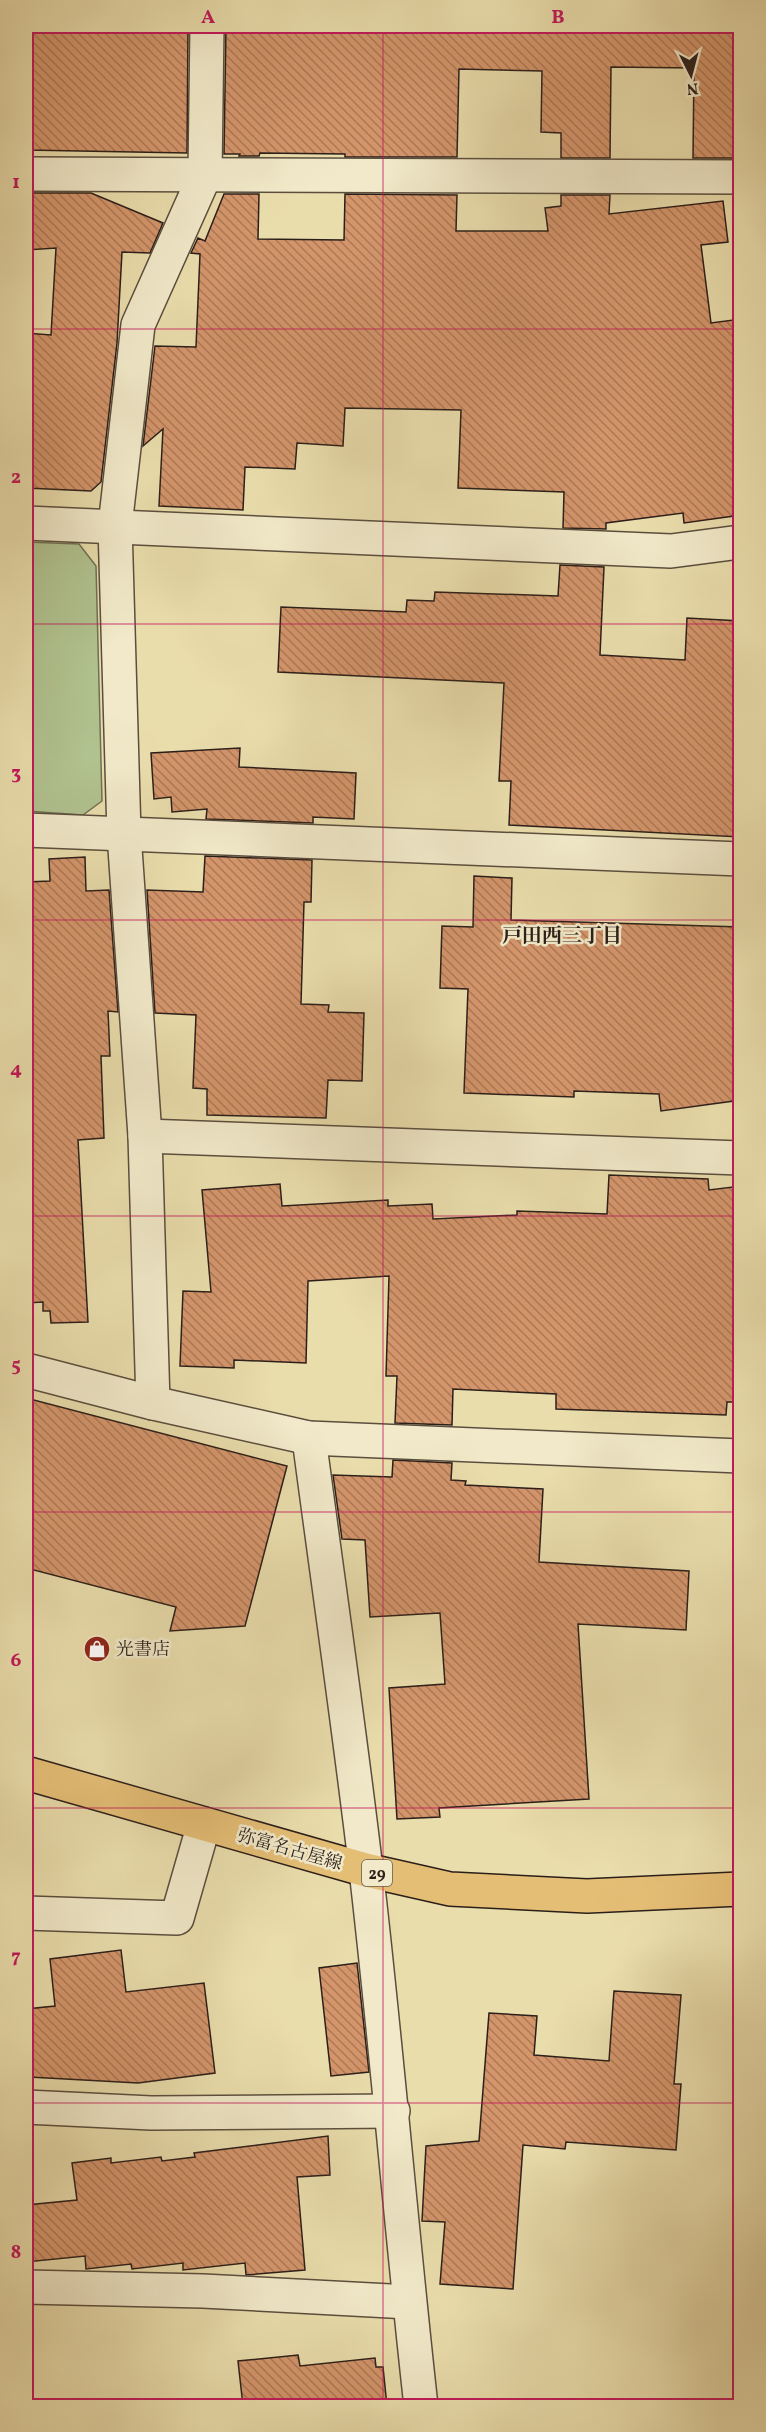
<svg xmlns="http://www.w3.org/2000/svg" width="766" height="2432" viewBox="0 0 766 2432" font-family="Vollkorn,'Noto Serif JP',serif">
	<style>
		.park { fill: #b0c28f; stroke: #6e7054; stroke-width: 1.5 }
		.building { fill: url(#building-back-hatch); stroke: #2b1f1a; stroke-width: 1.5 }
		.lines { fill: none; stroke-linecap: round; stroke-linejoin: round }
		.minor-casing { stroke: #5b4e3e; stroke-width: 36 }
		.primary-casing { stroke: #2b1f1a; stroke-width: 36 }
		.minor { stroke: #f1e9c9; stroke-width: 33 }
		.primary { stroke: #e5be76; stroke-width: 33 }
		.grid { fill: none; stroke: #c2185b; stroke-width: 1.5; stroke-opacity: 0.55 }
		.labels { text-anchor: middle; stroke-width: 5; stroke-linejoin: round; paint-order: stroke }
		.shield { fill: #f1e9c9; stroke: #665c4e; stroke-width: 1.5 }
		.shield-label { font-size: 16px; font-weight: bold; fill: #2b1f1a }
		.poi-label { font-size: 18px; fill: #2b1f1a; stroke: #f1e9c9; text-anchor: start }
		.street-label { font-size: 18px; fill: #2b1f1a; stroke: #f1e9c9 }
		.neighbourhood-label { font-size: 20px; font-weight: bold; fill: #2b1f1a; stroke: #f1e9c9 }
		.neatline { fill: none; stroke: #c2185b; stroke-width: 2 }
		.grid-label { font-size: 20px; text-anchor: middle; font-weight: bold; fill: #c2185b }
	</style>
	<defs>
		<pattern id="building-back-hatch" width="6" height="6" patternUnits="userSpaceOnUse" patternTransform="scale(1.5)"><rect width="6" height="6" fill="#d4956b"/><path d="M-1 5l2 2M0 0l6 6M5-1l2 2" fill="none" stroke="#ac7957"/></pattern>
	</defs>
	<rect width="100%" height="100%" fill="#eaddac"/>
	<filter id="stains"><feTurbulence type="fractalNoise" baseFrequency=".00333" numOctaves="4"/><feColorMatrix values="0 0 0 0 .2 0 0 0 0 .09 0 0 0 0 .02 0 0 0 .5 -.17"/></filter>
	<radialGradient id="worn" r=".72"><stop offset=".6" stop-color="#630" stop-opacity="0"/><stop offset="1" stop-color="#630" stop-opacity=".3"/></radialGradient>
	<path class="park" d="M26 542 79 544 96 566 102 801 83 815 26 811Z"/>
	<g class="building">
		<path d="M30 26H188L187 153 26 150V67L29 68Z"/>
		<path d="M226 26H741V158H693L694 68 611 67 610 158H561V133L541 132 542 71 459 69 457 157H345V154L260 153 259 156H239L240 154H224Z"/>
		<path d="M26 193H91L163 223 150 253 122 252 117 343 101 482 91 491 26 488V333L51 335 56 248 26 250Z"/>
		<path d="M224 194H259L258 239 344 240 345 194 457 195 456 231H548L545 208 561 206V195H610L609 214 723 201 728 242 701 245 711 323 741 319V515L684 523 683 513 606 523V529L563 528 564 492 458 488 461 410 345 408 343 446 297 443 295 469 245 467 243 510 159 506 163 429 143 446 155 346 196 347 200 254 191 253 198 238 205 241Z"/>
		<path d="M560 565 604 567 600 655 685 660 687 618 741 621V837L509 825 511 781H499L504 683 278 672 281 607 406 612 407 600 434 601 435 592 558 596Z"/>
		<path d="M240 748 239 767 356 773 354 819 313 817V823L206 819 207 809 172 812 171 797 154 799 151 753Z"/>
		<path d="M205 856 312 860 311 902H304L301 1004 329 1005 328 1012 364 1013 362 1081 328 1080 326 1118 207 1115V1089L193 1088 196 1015 155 1013 147 890 203 892Z"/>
		<path d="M85 857 86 891 109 890 118 1012 108 1011 110 1056H101L104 1138 78 1140 88 1322 51 1323 50 1311H43V1302L26 1303V882L50 881 49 859Z"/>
		<path d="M474 876 512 878 511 920 741 927V1100L661 1111 659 1094 574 1091V1097L464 1093 468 989 440 988 442 926 473 927Z"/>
		<path d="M609 1175 708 1179 709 1190 741 1186V1402H727L726 1415 556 1409V1394L453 1389 452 1425 395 1423 397 1376H386L389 1276 308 1281 306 1363 234 1360V1368L180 1366 183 1291 211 1292 202 1190 280 1184 282 1206 388 1200V1206L432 1204 433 1219 517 1215V1211L607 1214Z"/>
		<path d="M26 1398 287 1466 245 1626 170 1631 176 1607 26 1568Z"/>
		<path d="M393 1460 452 1463 451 1480 466 1481 465 1485 543 1489 539 1562 689 1571 686 1630 578 1624 589 1799 439 1808 440 1817 397 1819 389 1688 445 1684 440 1613 370 1617 365 1540 342 1539 333 1475 392 1477Z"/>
		<path d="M121 1950 126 1992 204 1983 215 2073 138 2083 29 2077 28 2068 26 2069V2009L55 2006 50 1959Z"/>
		<path d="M357 1963 369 2072 331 2076 319 1968Z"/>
		<path d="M614 1991 681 1995 674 2084H681L676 2150 566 2142 565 2149 523 2145 513 2289 440 2284 445 2222 422 2221 426 2146 479 2141 489 2013 537 2016 534 2055 609 2061Z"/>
		<path d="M328 2136 330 2175 297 2177 305 2270 246 2275 245 2263 183 2270V2263L132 2269 131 2264 86 2269 85 2256 26 2262V2205L77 2200 72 2163 111 2158V2163L161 2157 162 2161 195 2157 194 2153Z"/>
		<path d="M298 2355 300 2366 375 2358 376 2367H383L387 2406H243L238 2361Z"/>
	</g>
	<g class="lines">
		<defs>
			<g id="minor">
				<path d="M26 174 740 177"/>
				<path d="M26 523 671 551 740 542"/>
				<path d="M26 830 740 859"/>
				<path d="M145 1136 740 1158"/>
				<path d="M26 1370 153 1403 309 1438 740 1456"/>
				<path d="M153 1403 145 1136 124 834 115 526 138 325 205 175 207 26"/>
				<path d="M309 1438C328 1582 349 1726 366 1870 387 2049 401 2228 421 2406"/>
				<path d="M26 1913 177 1918 204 1824"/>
				<path d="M26 2107 151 2113 393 2111"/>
				<path d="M26 2287 203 2291 409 2302"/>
			</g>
			<path id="primary" d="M26 1773 366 1870 450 1889 587 1896 740 1889"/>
		</defs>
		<use href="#minor" class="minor-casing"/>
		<use href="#primary" class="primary-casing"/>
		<use href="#minor" class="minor"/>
		<use href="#primary" class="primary"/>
	</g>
	<path class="grid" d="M383 26V2406M26 329H740M26 624H740M26 920H740M26 1216H740M26 1512H740M26 1808H740M26 2103H740"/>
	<defs>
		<symbol id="shop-disc" viewBox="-11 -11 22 22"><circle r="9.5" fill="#8f2418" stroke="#f1e9c9"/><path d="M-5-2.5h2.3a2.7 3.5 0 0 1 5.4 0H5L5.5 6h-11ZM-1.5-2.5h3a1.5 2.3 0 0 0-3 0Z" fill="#fff"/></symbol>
	</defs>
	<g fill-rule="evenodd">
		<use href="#shop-disc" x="82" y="1634" width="30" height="30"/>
	</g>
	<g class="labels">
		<rect class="shield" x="362" y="1860" width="30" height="26" rx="4.5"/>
		<g class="shield-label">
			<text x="377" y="1879">29</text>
		</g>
		<g class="poi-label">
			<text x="116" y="1655">光書店</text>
		</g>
		<g class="street-label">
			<text transform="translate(290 1849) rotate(16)" y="6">弥富名古屋線</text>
		</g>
		<g class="neighbourhood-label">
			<text x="562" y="942">戸田西三丁目</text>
		</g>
	</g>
	<rect width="766" height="2432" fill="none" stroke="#eaddac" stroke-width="66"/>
	<g transform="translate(691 75) rotate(174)" stroke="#f1e9c9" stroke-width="4.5" paint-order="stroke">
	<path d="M0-4.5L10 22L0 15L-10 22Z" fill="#2b1f1a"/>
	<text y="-9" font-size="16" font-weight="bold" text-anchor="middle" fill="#2b1f1a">N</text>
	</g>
	<rect x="33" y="33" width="700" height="2366" class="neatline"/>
	<g class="grid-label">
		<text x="208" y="23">A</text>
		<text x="558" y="23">B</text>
		<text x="16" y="188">1</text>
		<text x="16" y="483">2</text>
		<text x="16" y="779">3</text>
		<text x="16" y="1075">4</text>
		<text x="16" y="1371">5</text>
		<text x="16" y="1666">6</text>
		<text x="16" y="1962">7</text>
		<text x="16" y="2258">8</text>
	</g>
	<rect width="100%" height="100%" filter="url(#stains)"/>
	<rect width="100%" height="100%" fill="url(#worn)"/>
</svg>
